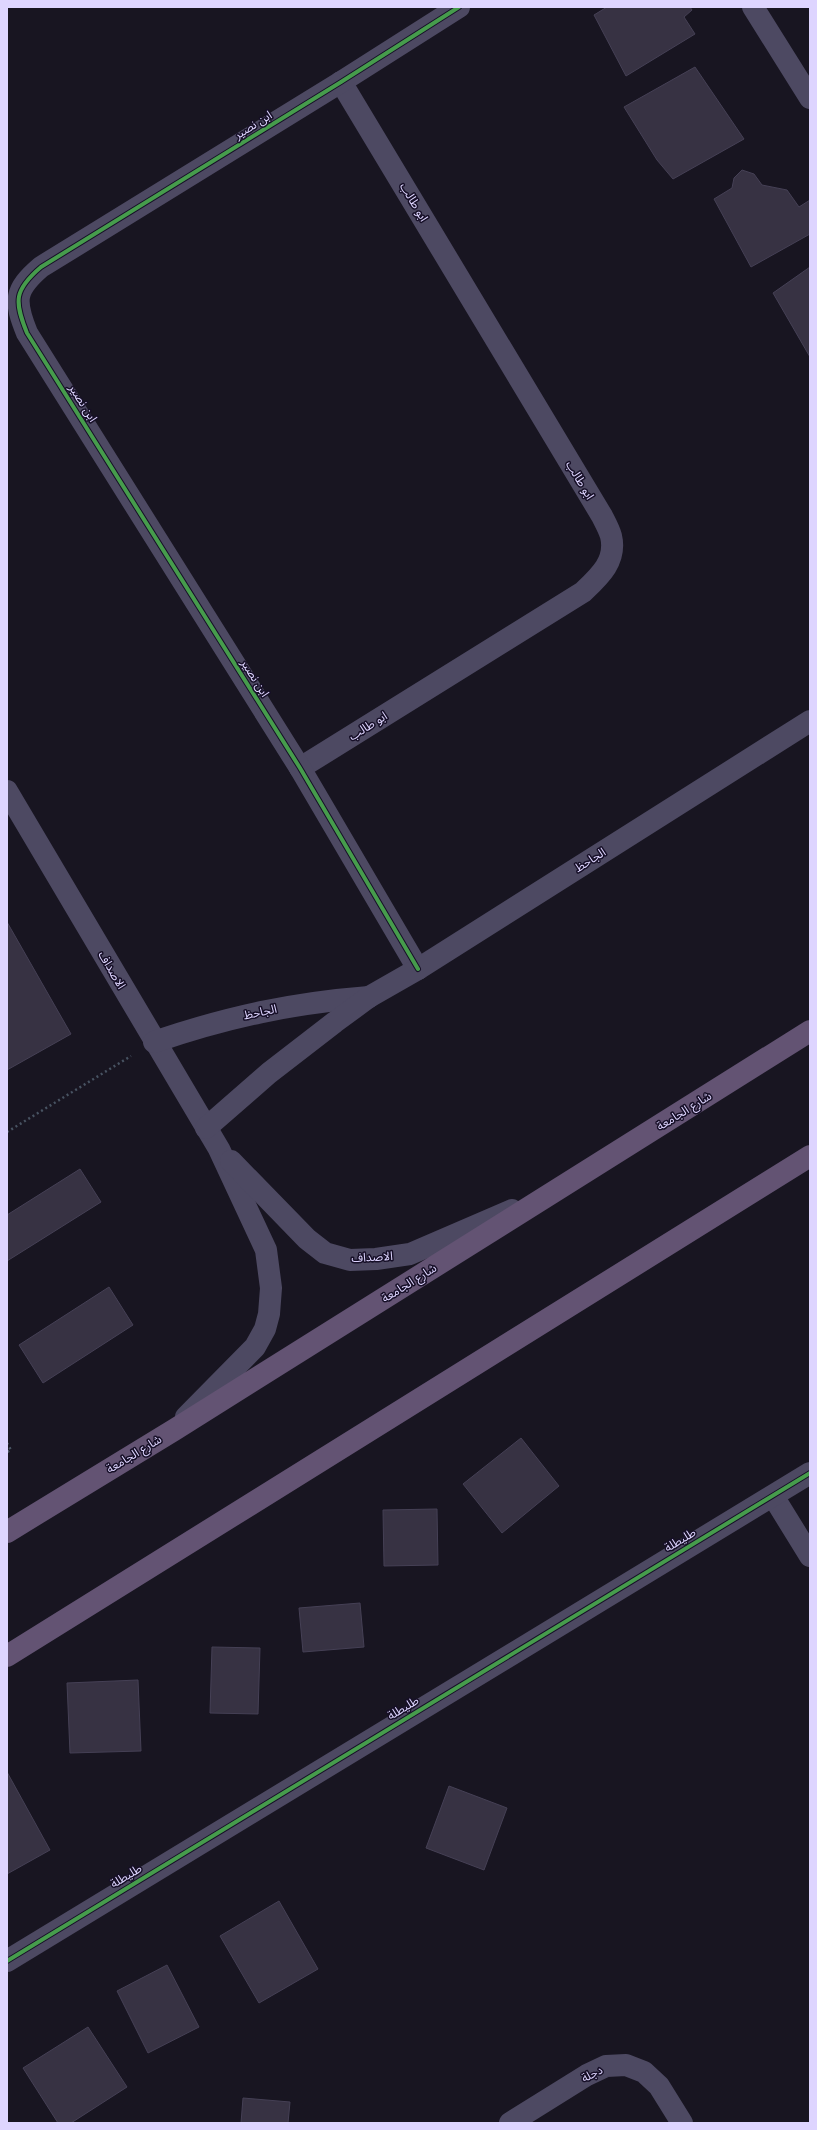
<svg xmlns="http://www.w3.org/2000/svg" width="817" height="2130" viewBox="0 0 817 2130" font-family="Mulish,'Noto Sans Arabic',sans-serif">
	<style>
		.building { fill: #373243; stroke: #454055 }
		.lines { fill: none; stroke-linecap: round; stroke-linejoin: round }
		.path { stroke: #485362; stroke-width: 2.5; stroke-dasharray: 2 3; stroke-linecap: butt }
		.street { stroke: #4d4962; stroke-width: 22 }
		.primary { stroke: #635373; stroke-width: 22 }
		.cycleway-casing { stroke: #160f27; stroke-width: 6 }
		.cycleway { stroke: #469c4c; stroke-width: 4 }
		.labels { text-anchor: middle; stroke-width: 3; stroke-linejoin: round; paint-order: stroke }
		.street-label { font-size: 12px; fill: #ded5ff; stroke: #160f27 }
	</style>
	<rect width="100%" height="100%" fill="#181521"/>
	<g class="building">
		<path d="M607 7H690L692 10 684 17 695 34 626 76 594 15Z"/>
		<path d="M695 67 744 139 673 179 657 160 624 107Z"/>
		<path d="M742 170 754 174 762 185 787 190 799 207 810 200V234L751 267 714 199 732 188 734 178Z"/>
		<path d="M810 267V357L773 293Z"/>
		<path d="M7 922 71 1034 7 1070Z"/>
		<path d="M80 1169 101 1202 7 1261V1215Z"/>
		<path d="M109 1287 133 1325 43 1383 19 1345Z"/>
		<path d="M521 1438 559 1486 502 1533 463 1484Z"/>
		<path d="M437 1509 438 1565 384 1566 383 1510Z"/>
		<path d="M360 1603 364 1647 303 1652 299 1608Z"/>
		<path d="M212 1647 260 1648 258 1714 210 1713Z"/>
		<path d="M138 1680 141 1751 70 1753 67 1683Z"/>
		<path d="M7 1772 50 1850 7 1874Z"/>
		<path d="M449 1786 507 1808 484 1870 426 1848Z"/>
		<path d="M279 1901 318 1969 259 2003 220 1936Z"/>
		<path d="M167 1965 199 2027 148 2053 117 1991Z"/>
		<path d="M88 2027 127 2087 71 2123H58L23 2068Z"/>
		<path d="M243 2098 290 2102 288 2123H241Z"/>
	</g>
	<g class="lines">
		<g class="path">
			<path d="M7 1132 131 1056"/>
			<path d="M7 1443 11 1450 7 1452"/>
		</g>
		<g class="street">
			<path d="M753 7 810 98"/>
			<path d="M300 768 583 592C599 577 617 561 611 536 609 529 605 522 602 516L341 82"/>
			<path d="M7 791 219 1149 266 1250 271 1288 269 1314 265 1329 255 1347 186 1417"/>
			<path d="M418 969 300 768 27 333C14 301 14 290 41 267L341 82 459 7"/>
			<path d="M154 1042C227 1017 292 1003 369 997"/>
			<path d="M206 1128 269 1073 335 1022 369 997 418 969 810 721"/>
			<path d="M231 1161 307 1239 325 1253 350 1260 376 1259 410 1254 512 1210"/>
			<path d="M773 1496 810 1556"/>
			<path d="M7 1961 810 1473"/>
			<path d="M510 2123 587 2075 606 2066 626 2065 644 2072 659 2086 682 2123"/>
		</g>
		<g class="primary">
			<path d="M7 1532 174 1430 810 1031"/>
			<path d="M7 1656 810 1156"/>
		</g>
		<defs>
			<g id="cycleway">
				<path d="M418 969 300 768 27 333C14 301 14 290 41 267L341 82 459 7"/>
				<path d="M7 1961 810 1473"/>
			</g>
		</defs>
		<use href="#cycleway" class="cycleway-casing"/>
		<use href="#cycleway" class="cycleway"/>
	</g>
	<g class="labels">
		<g class="street-label">
			<text transform="translate(253 125) rotate(-32)" y="4">ابن نصير</text>
			<text transform="translate(414 202) rotate(59)" y="4">ابو طالب</text>
			<text transform="translate(83 403) rotate(58)" y="4">ابن نصير</text>
			<text transform="translate(580 480) rotate(59)" y="4">ابو طالب</text>
			<text transform="translate(255 678) rotate(58)" y="4">ابن نصير</text>
			<text transform="translate(368 726) rotate(-32)" y="4">ابو طالب</text>
			<text transform="translate(590 860) rotate(-32)" y="4">الجاحظ</text>
			<text transform="translate(112 970) rotate(60)" y="4">الاصداف</text>
			<text transform="translate(260 1012) rotate(-12)" y="4">الجاحظ</text>
			<text transform="translate(684 1111) rotate(-32)" y="4">شارع الجامعة</text>
			<text transform="translate(372 1257) rotate(-3)" y="4">الاصداف</text>
			<text transform="translate(409 1283) rotate(-32)" y="4">شارع الجامعة</text>
			<text transform="translate(134 1454) rotate(-31)" y="4">شارع الجامعة</text>
			<text transform="translate(680 1540) rotate(-31)" y="4">طليطلة</text>
			<text transform="translate(403 1708) rotate(-31)" y="4">طليطلة</text>
			<text transform="translate(126 1876) rotate(-31)" y="4">طليطلة</text>
			<text transform="translate(592 2074) rotate(-27)" y="4">دجلة</text>
		</g>
	</g>
	<rect width="817" height="2130" fill="none" stroke="#ded5ff" stroke-width="16"/>
</svg>
